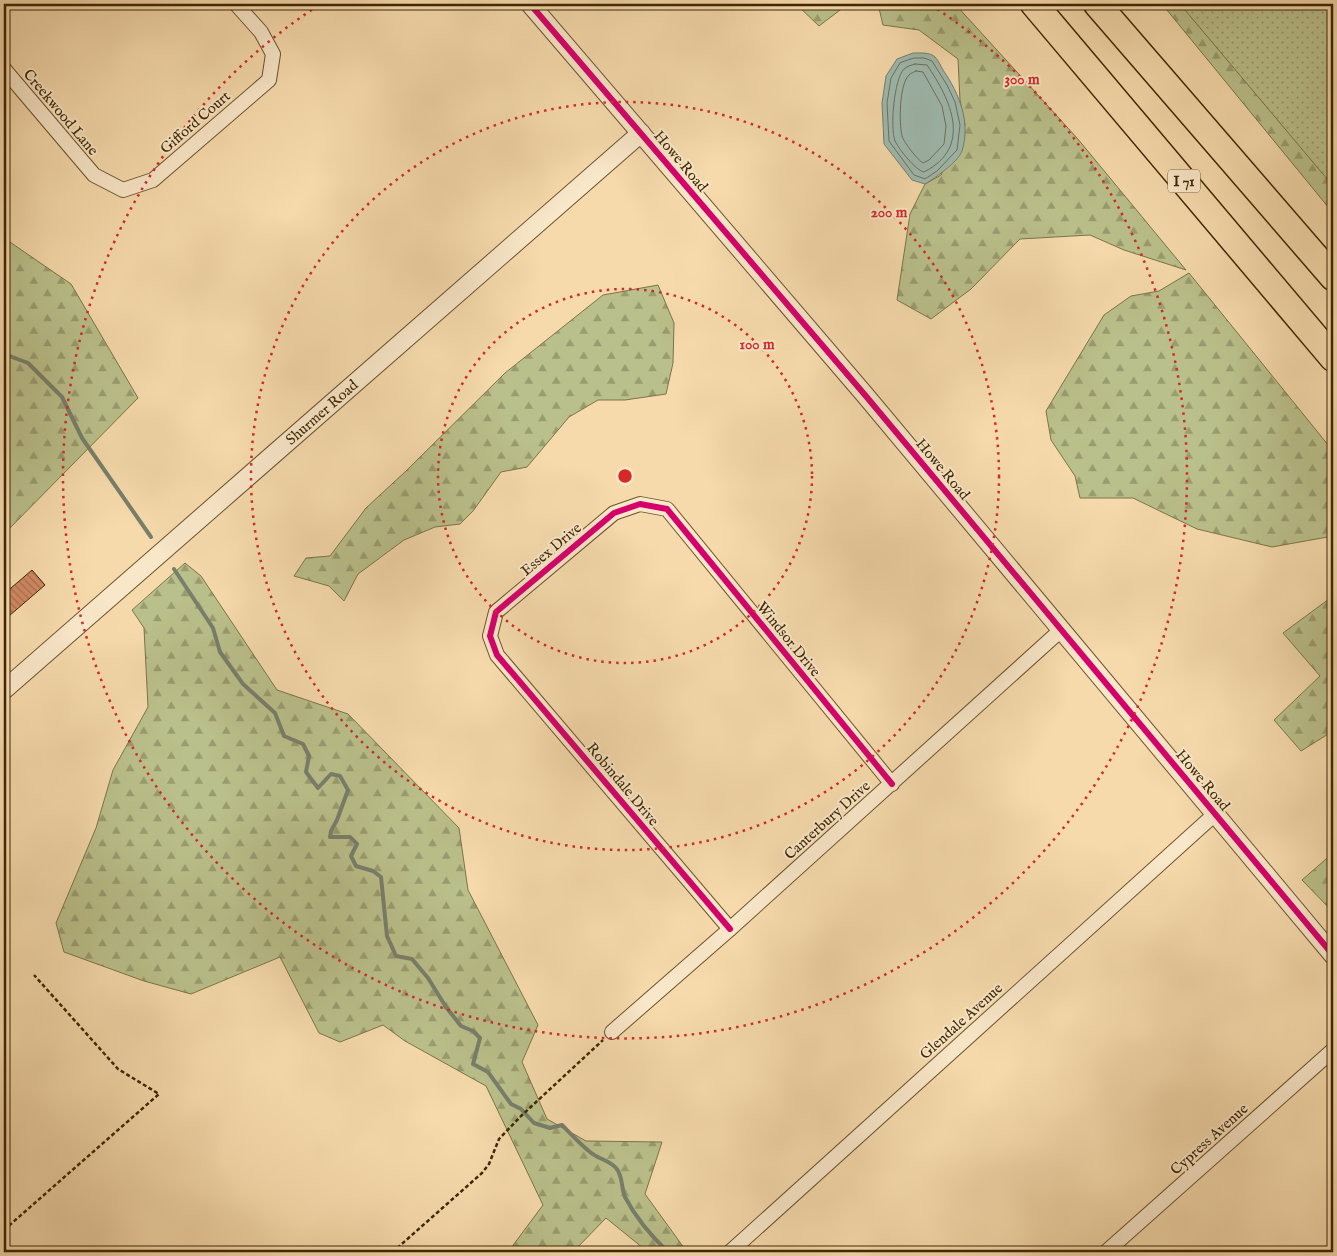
<svg xmlns="http://www.w3.org/2000/svg" width="1337" height="1256" viewBox="0 0 1337 1256" font-family="'IM FELL English',serif">
	<style>
		.forest { fill: url(#forest-firs); stroke: #7c7448 }
		.park { fill: url(#park-dots); stroke: #7c7448 }
		.water { fill: #9ebab0; stroke: #787f6b }
		.lines { fill: none; stroke-linecap: round; stroke-linejoin: round }
		.shore { stroke: #6e705a; stroke-width: 1 }
		.stream { stroke: #787f6b; stroke-width: 4 }
		.building { fill: url(#building-back-hatch); stroke: #3e2704 }
		.minor-casing { stroke: #6c542e; stroke-width: 16 }
		.tertiary-casing { stroke: #6c542e; stroke-width: 20 }
		.motorway-casing { stroke: #3e2704; stroke-width: 29 }
		.path { stroke: #3e2704; stroke-width: 2.5; stroke-dasharray: 4 2.5; stroke-linecap: butt }
		.minor { stroke: #f9e7c9; stroke-width: 14 }
		.tertiary { stroke: #f9e7c9; stroke-width: 18 }
		.motorway { stroke: #f6daac; stroke-width: 26 }
		.cycleway-casing { stroke: #f9e7c9; stroke-width: 9 }
		.cycleway { stroke: #d6006c; stroke-width: 6 }
		.ring { fill: none; stroke: #d62828; stroke-width: 2.5; stroke-dasharray: 2.5 5 }
		.labels { text-anchor: middle; stroke-width: 4; stroke-linejoin: round; paint-order: stroke }
		.shield { fill: #f9e7c9; stroke: #76613f; stroke-width: 1 }
		.shield-label { font-size: 14px; font-weight: bold; fill: #3e2704 }
		.street-label { font-size: 15px; fill: #3e2704; stroke: #f9e7c9 }
		.centre { fill: #d62828; stroke: #f9e7c9; stroke-width: 2.5 }
		.ring-label { font-size: 15px; text-anchor: middle; font-weight: bold; fill: #d62828; stroke: #f9e7c9; stroke-width: 4; stroke-linejoin: round; paint-order: stroke }
	</style>
	<defs>
		<pattern id="forest-firs" width="22" height="20" patternUnits="userSpaceOnUse" patternTransform="scale(1.25)"><rect width="22" height="20" fill="#bac08b"/><path d="M5 1l3.5 6h-7zM16 11l3.5 6h-7z" fill="#999c6f"/></pattern>
		<pattern id="park-dots" width="8" height="8" patternUnits="userSpaceOnUse" patternTransform="scale(1.25)"><rect width="8" height="8" fill="#bac08b"/><path d="M2 2h.1M6 6h.1" fill="none" stroke="#999c6f" stroke-width="1.8" stroke-linecap="round"/></pattern>
		<pattern id="building-back-hatch" width="6" height="6" patternUnits="userSpaceOnUse" patternTransform="scale(1.25)"><rect width="6" height="6" fill="#d08964"/><path d="M-1 5l2 2M0 0l6 6M5-1l2 2" fill="none" stroke="#aa7050"/></pattern>
	</defs>
	<rect width="100%" height="100%" fill="#f6daac"/>
	<filter id="stains"><feTurbulence type="fractalNoise" baseFrequency=".004" numOctaves="4"/><feColorMatrix values="0 0 0 0 .2 0 0 0 0 .09 0 0 0 0 .02 0 0 0 .5 -.17"/></filter>
	<radialGradient id="worn" r=".72"><stop offset=".6" stop-color="#630" stop-opacity="0"/><stop offset="1" stop-color="#630" stop-opacity=".3"/></radialGradient>
	<g class="forest">
		<path d="M796 4H848L819 26Z"/>
		<path d="M878 4H955L1077 138 1186 270 1124 250 1090 235 1020 239 971 289 931 319 897 300 910 214 925 184 941 175 965 125 960 100 958 59 919 30 883 25Z"/>
		<path d="M1162 4H1333V213Z"/>
		<path d="M4 238 71 284 138 398 4 534Z"/>
		<path d="M1189 273 1333 451V536L1272 547 1197 529 1133 498H1080L1075 476 1051 440 1046 411 1104 315 1131 296 1159 291Z"/>
		<path d="M658 285 674 323 673 363 666 394 625 400H598L569 417 527 467 501 472 473 511 460 524 435 527 404 540 358 574 344 601 329 586 294 576 306 558 330 556 366 508 406 471 505 373 603 295Z"/>
		<path d="M185 563 201 576 277 690 348 714 459 828 468 890 538 1025 522 1062 547 1119 586 1141 662 1142 645 1194 687 1252H648L606 1218 573 1252H508L543 1205 486 1086 405 1041 383 1025 340 1042 319 1033 280 957 191 994 144 981 64 952 56 923 96 828 113 770 148 707 144 628 132 610Z"/>
		<path d="M1333 596V731L1301 751 1274 720 1320 676 1283 633Z"/>
		<path d="M1333 853V912L1302 880Z"/>
	</g>
	<path class="park" d="M1180 4H1333V186Z"/>
	<path class="water" d="M913 53C919 53 930 52 935 57 938 60 941 66 943 70 959 93 971 122 962 151 958 162 935 178 925 184L912 180 884 144 882 103 886 76 897 59Z"/>
	<g class="lines">
		<g class="shore">
			<path d="M914 58H924L932 61 947 85 955 102 960 125 957 150 937 171 925 179 914 175 889 141 887 103 891 78 900 63Z"/>
			<path d="M915 64 927 65C951 100 973 147 924 172 915 170 899 149 895 141 890 128 894 79 904 69 907 66 912 65 915 64Z"/>
			<path d="M916 71 923 72 942 106 946 126 944 144 929 160 923 163C918 160 904 143 902 136 899 123 899 85 909 75 911 73 914 72 916 71Z"/>
		</g>
		<g class="stream">
			<path d="M4 354 28 363 62 397 82 438 151 537"/>
			<path d="M174 569 213 628 220 652 243 684 275 713 284 736 303 744 309 756 306 772 318 788 331 774 340 776 348 790 337 820 331 831 330 837H350L357 844 351 856 356 866 373 871 381 877 387 936 396 956 412 959 428 978 446 1007 461 1026 473 1031 480 1038 473 1064 488 1072 511 1104 521 1109 534 1123 550 1128 562 1125C571 1134 580 1144 590 1152 598 1159 609 1160 616 1168 623 1175 621 1188 625 1197 636 1218 651 1236 668 1252"/>
		</g>
	</g>
	<path class="building" d="M32 570 45 585 9 616 4 610V594Z"/>
	<g class="lines">
		<defs>
			<g id="minor">
				<path d="M4 69 94 175 123 190 153 180 269 80 273 54 261 32 236 4"/>
				<path d="M730 929 497 655 490 636 496 612 614 513 640 504 667 509 892 784"/>
				<path d="M612 1032 730 929 1061 630"/>
				<path d="M730 1252 1215 814"/>
				<path d="M1106 1252 1333 1050"/>
			</g>
			<g id="tertiary">
				<path d="M530 4 865 395 1333 955"/>
				<path id="s1" d="M4 690 641 133"/>
			</g>
			<g id="motorway">
				<path d="M1034 4 1333 358"/>
				<path d="M1097 4 1333 277"/>
			</g>
		</defs>
		<use href="#minor" class="minor-casing"/>
		<use href="#tertiary" class="tertiary-casing"/>
		<use href="#motorway" class="motorway-casing"/>
		<g class="path">
			<path d="M4 1230 159 1094 118 1069 34 975"/>
			<path d="M372 1252 395 1250 482 1173 489 1164 499 1139 521 1116 603 1040"/>
		</g>
		<use href="#minor" class="minor"/>
		<use href="#tertiary" class="tertiary"/>
		<use href="#motorway" class="motorway"/>
		<defs>
			<g id="cycleway">
				<path d="M530 4 865 395 1333 955"/>
				<path d="M730 929 497 655 490 636 496 612 614 513 640 504 667 509 892 784"/>
			</g>
		</defs>
		<use href="#cycleway" class="cycleway-casing"/>
		<use href="#cycleway" class="cycleway"/>
	</g>
	<g class="ring">
		<circle cx="625" cy="476" r="187"/>
		<circle cx="625" cy="476" r="374"/>
		<path d="M931 5A562 562 0 1 1 319 5"/>
	</g>
	<g class="labels">
		<rect class="shield" x="1168" y="169.5" width="32" height="23" rx="4"/>
		<g class="shield-label">
			<text x="1184" y="186">I 71</text>
		</g>
		<g class="street-label">
			<text transform="translate(61 112) rotate(50)" y="5">Creekwood Lane</text>
			<text transform="translate(195 122) rotate(-41)" y="5">Gifford Court</text>
			<text transform="translate(681 161) rotate(50)" y="5">Howe Road</text>
			<text dy="5" stroke="none"><textPath href="#s1" startOffset="422">Shurmer Road</textPath></text>
			<text transform="translate(943 469) rotate(50)" y="5">Howe Road</text>
			<text transform="translate(551 549) rotate(-40)" y="5">Essex Drive</text>
			<text transform="translate(789 639) rotate(51)" y="5">Windsor Drive</text>
			<text transform="translate(1203 780) rotate(50)" y="5">Howe Road</text>
			<text transform="translate(623 784) rotate(50)" y="5">Robindale Drive</text>
			<text transform="translate(827 820) rotate(-42)" y="5">Canterbury Drive</text>
			<text transform="translate(961 1021) rotate(-42)" y="5">Glendale Avenue</text>
			<text transform="translate(1209 1139) rotate(-42)" y="5">Cypress Avenue</text>
		</g>
	</g>
	<circle cx="625" cy="476" r="8" class="centre"/>
	<g class="ring-label">
		<text x="1022" y="84">300 m</text>
		<text x="889" y="217">200 m</text>
		<text x="757" y="349">100 m</text>
	</g>
	<rect width="1337" height="1256" fill="none" stroke="#f6daac" stroke-width="20"/>
	<rect x="5" y="5" width="1327" height="1246" fill="none" stroke="#3e2704" stroke-width="2.5"/>
	<rect x="10" y="10" width="1317" height="1236" fill="none" stroke="#3e2704"/>
	<rect width="100%" height="100%" filter="url(#stains)"/>
	<rect width="100%" height="100%" fill="url(#worn)"/>
</svg>
